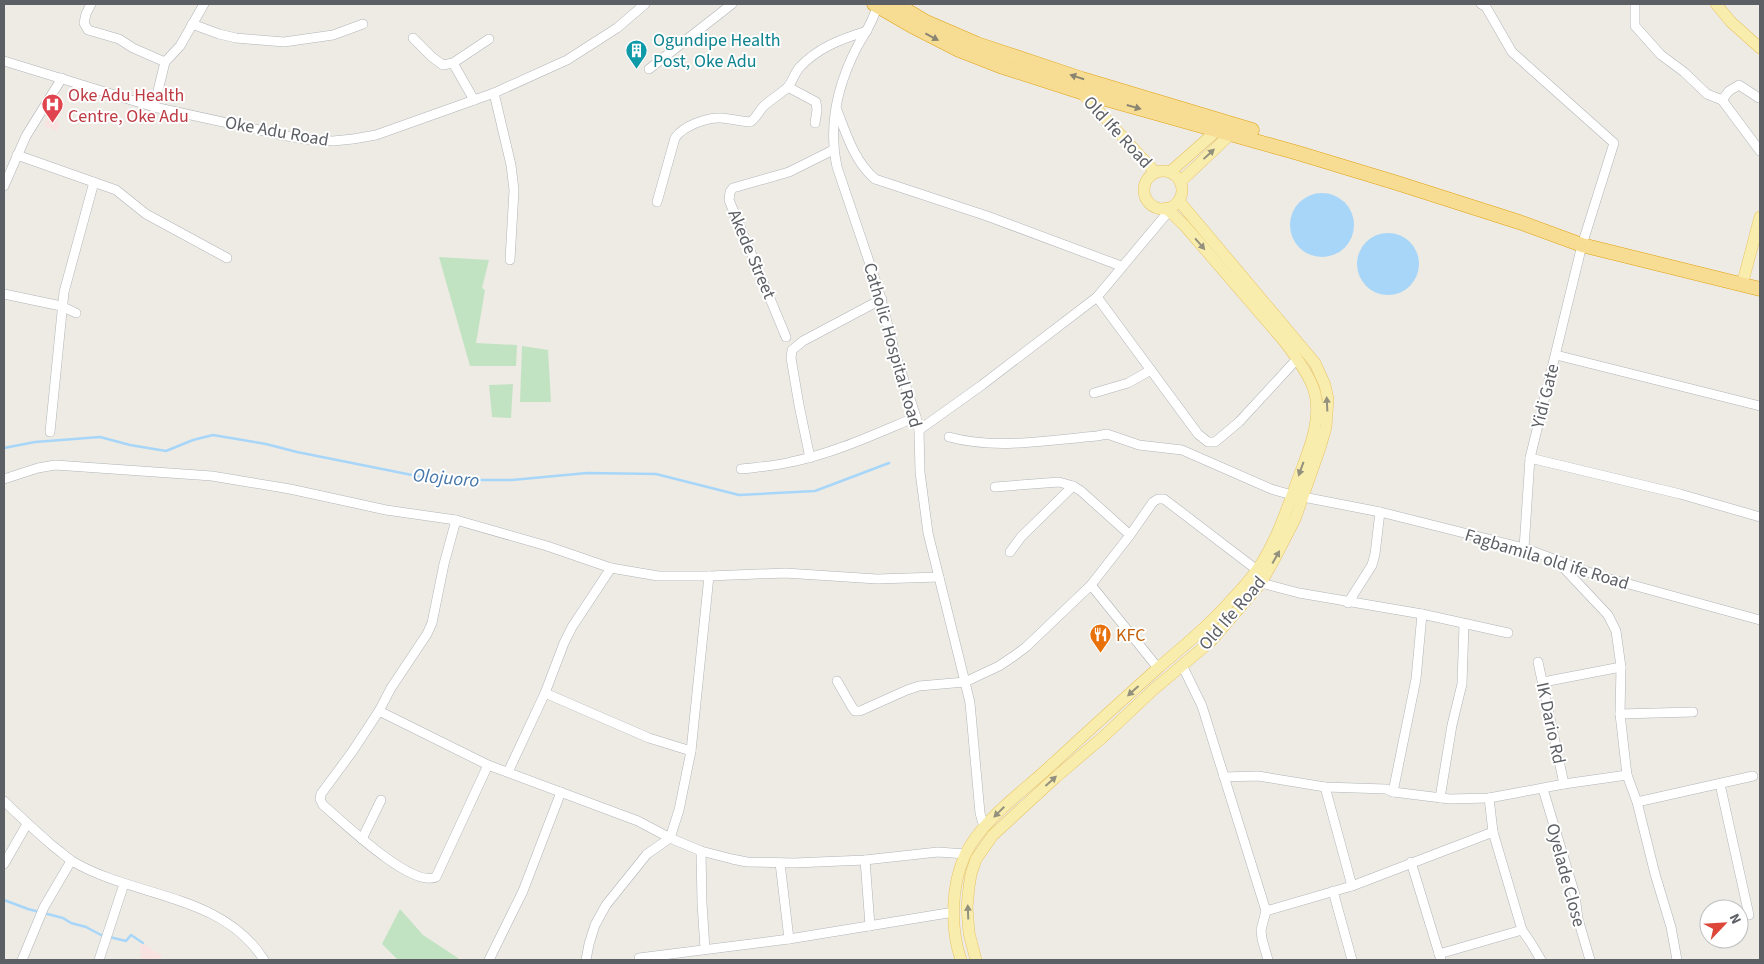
<svg xmlns="http://www.w3.org/2000/svg" width="1764" height="964" viewBox="0 0 1764 964" font-family="'Source Sans 3',sans-serif">
	<style>
		.medical { fill: #f9e3e1 }
		.green { fill: #c2e3c2 }
		.water { fill: #a8d6f9 }
		.lines { fill: none; stroke-linecap: round; stroke-linejoin: round }
		.stream { stroke: #a8d6f9; stroke-width: 2.5 }
		.minor-casing { stroke: #b1b4b8; stroke-width: 10 }
		.major-casing { stroke: #e8c363; stroke-width: 12 }
		.highway-casing { stroke: #e2a10f; stroke-width: 15 }
		.minor { stroke: #fff; stroke-width: 9 }
		.major { stroke: #f9edad; stroke-width: 11 }
		.highway { stroke: #f6dd93; stroke-width: 14 }
		.oneway { fill: #8a8572 }
		.oneway2 { fill: #93917e }
		.labels { text-anchor: middle; stroke-width: 4; stroke-linejoin: round; paint-order: stroke }
		.culture-label { font-size: 18px; fill: #0d838f; stroke: #fff; text-anchor: start }
		.health-label { font-size: 18px; fill: #be3a42; stroke: #fff; text-anchor: start }
		.street-label { font-size: 18px; fill: #5c5f64; stroke: #fff }
		.food-label { font-size: 18px; fill: #c56008; stroke: #fff; text-anchor: start }
		.water-label { font-size: 19px; font-style: italic; fill: #4677aa; stroke: #fff }
	</style>
	<rect width="100%" height="100%" fill="#edebe4"/>
	<g class="medical">
		<path d="M48 117 60 123 57 131 44 126Z"/>
		<path d="M143 943 154 951 161 954V960H141L140 945Z"/>
	</g>
	<g class="green">
		<path d="M439 257 489 260 482 288 485 290 476 343 517 345 516 366H470Z"/>
		<path d="M522 346 548 350 551 402H520Z"/>
		<path d="M513 384 511 418 492 417 489 385Z"/>
		<path d="M400 909 423 935 461 960H398L382 944Z"/>
	</g>
	<g class="water">
		<circle cx="1322" cy="225" r="32"/>
		<circle cx="1388" cy="264" r="31"/>
	</g>
	<g class="lines">
		<g class="stream">
			<path d="M4 448 35 442 100 437 130 445 166 451 193 440 213 435 266 444 297 452 437 480H512L587 473 656 474 739 495 815 491 889 463"/>
			<path d="M4 900 28 909 63 918 71 923 86 927 101 935 126 941 131 935 143 943"/>
		</g>
		<defs>
			<g id="minor">
				<path d="M91 4 86 14 84 23 88 30 119 39 133 48 165 62"/>
				<path d="M1481 4 1486 7 1512 52 1614 143 1582 245 1530 458 1524 548"/>
				<path d="M1635 4V26L1661 55 1684 72 1707 94 1722 100 1729 91 1739 85 1759 98"/>
				<path d="M877 6C873 23 865 32 857 47 838 84 828 126 837 167L878 288 895 353 916 417 919 430 920 472 928 533 965 682 970 703 980 813 984 827"/>
				<path d="M192 24 219 34 236 38 284 42 333 35 363 24"/>
				<path d="M413 38 432 57 443 65 453 63 489 39"/>
				<path d="M4 61 154 107 287 136 313 140 333 141 353 139 376 135 494 93 567 60 617 28 645 4"/>
				<path d="M453 63 474 100"/>
				<path d="M649 69 732 4"/>
				<path d="M788 87 816 102 817 110 815 123"/>
				<path d="M494 93 511 165 514 190 510 260"/>
				<path d="M1722 100 1760 151"/>
				<path d="M154 107 165 62 180 46 204 4"/>
				<path d="M837 110C846 134 855 162 875 179L987 216 1121 266"/>
				<path d="M17 155 116 190 146 214 227 258"/>
				<path d="M4 186 26 136 62 78"/>
				<path d="M657 202 675 138C683 126 707 117 721 118 731 119 740 121 750 122 757 118 759 110 765 105 772 99 780 94 787 88 792 83 794 74 799 68 817 48 841 39 867 31"/>
				<path d="M4 294 61 306 76 313"/>
				<path d="M1097 297 1198 434 1208 442H1215L1239 422 1297 359"/>
				<path d="M786 337 729 200 730 192 733 188 789 172 833 150"/>
				<path d="M1556 355 1760 406"/>
				<path d="M1094 393 1128 383 1151 370"/>
				<path d="M919 430 982 385 1097 297 1169 211"/>
				<path d="M50 432 64 292 94 182"/>
				<path d="M949 437C997 450 1049 440 1097 436L1107 434 1139 445 1182 450 1271 489 1292 495"/>
				<path d="M810 458 799 405 791 358 792 350 803 341 882 299"/>
				<path d="M1530 458 1680 494 1760 517"/>
				<path d="M741 469C758 467 775 466 791 462 835 453 875 434 916 417"/>
				<path d="M4 479 38 468 55 465 212 476 290 489 386 510 456 520 547 546 611 568 658 576H709L785 573 877 579 939 577"/>
				<path d="M995 487 1059 482 1073 486 1081 491 1130 535"/>
				<path d="M1303 497 1380 512 1524 548 1596 575 1760 620"/>
				<path d="M456 520 444 564 432 623 427 634 391 688 379 711 352 752 321 794 320 799 323 805C342 821 412 889 436 877L488 765"/>
				<path d="M1010 552 1021 537 1073 486"/>
				<path d="M1559 563 1608 615 1616 631 1621 667 1620 714 1627 775 1637 802 1655 874 1671 927 1677 960"/>
				<path d="M1261 583 1299 593 1422 614 1508 633"/>
				<path d="M1091 585 1158 668"/>
				<path d="M1348 603 1372 565 1375 554 1380 512"/>
				<path d="M1538 662 1564 784"/>
				<path d="M1182 665 1202 706 1266 911 1261 930 1262 939 1268 960"/>
				<path d="M837 681 852 707 855 711H860L907 690 919 686 965 682 999 666 1014 656 1026 647 1091 585 1130 535 1153 502 1158 499H1164L1257 570"/>
				<path d="M1543 682 1621 667"/>
				<path d="M545 693 649 738 691 751"/>
				<path d="M379 711 488 765 638 821 670 838 701 851 732 859 747 862 794 863 865 860 938 852 966 854"/>
				<path d="M1620 714 1693 712"/>
				<path d="M508 772 545 693 564 643 572 627 611 568"/>
				<path d="M1224 777 1258 776 1325 787 1386 789 1393 792 1450 799 1489 798 1564 784 1627 775"/>
				<path d="M1720 784 1749 915"/>
				<path d="M1325 787 1352 886"/>
				<path d="M1543 789 1575 895 1578 919 1590 960"/>
				<path d="M1393 792 1416 679 1422 614"/>
				<path d="M1440 798 1452 725 1462 684 1464 624"/>
				<path d="M1489 798 1493 832 1522 930 1531 943 1541 960"/>
				<path d="M4 801C20 817 37 832 54 847 60 851 66 857 72 861 134 898 222 893 264 960"/>
				<path d="M1637 802 1753 776"/>
				<path d="M362 839 381 800"/>
				<path d="M701 851 702 903 705 949"/>
				<path d="M865 860 870 926"/>
				<path d="M1411 862 1441 960"/>
				<path d="M780 863 789 939"/>
				<path d="M4 864 27 824"/>
				<path d="M1333 891 1352 960"/>
				<path d="M1266 911 1352 886 1493 832"/>
				<path d="M1439 954 1522 930"/>
				<path d="M639 958 789 939 954 912"/>
				<path d="M22 960 44 907 71 861"/>
				<path d="M99 960 124 884"/>
				<path d="M489 960 523 891 561 792"/>
				<path d="M586 960 589 944 595 925 606 905 647 854 670 838 679 810 691 751 709 576"/>
			</g>
			<g id="major">
				<path d="M1716 4 1731 22 1760 48"/>
				<path d="M1081 92 1155 172"/>
				<circle cx="1163" cy="190" r="19"/>
				<path d="M1170 172 1222 126"/>
				<path d="M1180 182 1235 130"/>
				<path d="M1742 285 1760 217"/>
				<path d="M961 960C950 928 951 886 965 855 981 821 1021 793 1047 769 1084 735 1121 701 1158 668 1181 648 1204 630 1224 608 1235 596 1247 584 1257 570 1275 545 1287 509 1298 479 1308 452 1323 419 1314 390 1309 374 1294 354 1284 341L1185 226 1166 208"/>
				<path d="M976 960 969 933 967 907 969 887 971 874 976 859 993 835 1056 777 1103 737 1153 690 1211 641 1261 583 1276 556 1295 519 1320 448 1326 427 1328 399 1325 385 1315 363 1179 201"/>
			</g>
			<g id="highway">
				<path d="M874 4 912 26 959 50 1000 66 1081 92 1298 153 1397 183 1519 222 1582 245 1760 289"/>
				<path d="M896 4 926 22 977 44 1082 79 1252 130"/>
			</g>
		</defs>
		<use href="#minor" class="minor-casing"/>
		<use href="#major" class="major-casing"/>
		<use href="#highway" class="highway-casing"/>
		<use href="#minor" class="minor"/>
		<use href="#major" class="major"/>
		<use href="#highway" class="highway"/>
	</g>
	<defs><path id="oneway-solid" d="M-6-.8H1V-3.2L6.5 0L1 3.2V.8H-6Z" transform="scale(1.25)"/></defs>
	<g class="oneway">
		<use href="#oneway-solid" transform="translate(932 37) rotate(28)"/>
		<use href="#oneway-solid" transform="translate(1077 77) rotate(-162)"/>
		<use href="#oneway-solid" transform="translate(1134 107) rotate(16)"/>
	</g>
	<g class="oneway2">
		<use href="#oneway-solid" transform="translate(1209 154) rotate(-43)"/>
		<use href="#oneway-solid" transform="translate(1200 244) rotate(49)"/>
		<use href="#oneway-solid" transform="translate(1327 404) rotate(-93)"/>
		<use href="#oneway-solid" transform="translate(1301 469) rotate(110)"/>
		<use href="#oneway-solid" transform="translate(1276 557) rotate(-61)"/>
		<use href="#oneway-solid" transform="translate(1133 691) rotate(138)"/>
		<use href="#oneway-solid" transform="translate(1051 781) rotate(-42)"/>
		<use href="#oneway-solid" transform="translate(999 812) rotate(135)"/>
		<use href="#oneway-solid" transform="translate(968 912) rotate(-92)"/>
	</g>
	<defs>
		<symbol id="building-pin" viewBox="-11 -11 22 30"><path d="M0 17L-7.5 6A9.5 9.5 0 1 1 7.5 6Z" fill="#0f9aa8" stroke="#fff"/><path d="M-4-6H4V6H1V3H-1V6H-4ZM-2.5-4.3h1.7v1.8h-1.7ZM.8-4.3h1.7v1.8H.8ZM-2.5-1h1.7V.8h-1.7ZM.8-1h1.7V.8H.8Z" fill="#fff"/></symbol>
		<symbol id="hospital-pin" viewBox="-11 -11 22 30"><path d="M0 17L-7.5 6A9.5 9.5 0 1 1 7.5 6Z" fill="#e0444e" stroke="#fff"/><path d="M-5-5h3v3.5h4V-5h3V5h-3V1.5h-4V5h-3Z" fill="#fff"/></symbol>
		<symbol id="restaurant-pin" viewBox="-11 -11 22 30"><path d="M0 17L-7.5 6A9.5 9.5 0 1 1 7.5 6Z" fill="#e8710a" stroke="#fff"/><path d="M-5-6h1v4h1v-4h1v4h1v-4h1v5L-1.5 .5V6h-2V.5L-5-1ZM5-6V6H3V1.5H1.5Q1.5-4 5-6Z" fill="#fff"/></symbol>
	</defs>
	<g fill-rule="evenodd">
		<use href="#building-pin" x="624" y="38" width="25" height="34"/>
		<use href="#hospital-pin" x="40" y="92" width="25" height="34"/>
		<use href="#restaurant-pin" x="1088" y="622" width="25" height="34"/>
	</g>
	<g class="labels">
		<g class="culture-label">
			<text x="653" y="46">Ogundipe Health<tspan x="653" dy="21">Post, Oke Adu</tspan></text>
		</g>
		<g class="health-label">
			<text x="68" y="101">Oke Adu Health<tspan x="68" dy="21">Centre, Oke Adu</tspan></text>
		</g>
		<g class="street-label">
			<text transform="translate(277 131) rotate(10)" y="6">Oke Adu Road</text>
			<text transform="translate(1118 132) rotate(47)" y="6">Old Ife Road</text>
			<text transform="translate(752 254) rotate(67)" y="6">Akede Street</text>
			<text transform="translate(893 345) rotate(74)" y="6">Catholic Hospital Road</text>
			<text transform="translate(1545 396) rotate(-76)" y="6">Yidi Gate</text>
			<text transform="translate(1547 559) rotate(17)" y="6">Fagbamila old ife Road</text>
			<text transform="translate(1232 613) rotate(-49)" y="6">Old Ife Road</text>
			<text transform="translate(1551 723) rotate(78)" y="6">IK Dario Rd</text>
			<text transform="translate(1566 875) rotate(75)" y="6">Oyelade Close</text>
		</g>
		<g class="food-label">
			<text x="1116" y="641">KFC</text>
		</g>
		<g class="water-label">
			<text transform="translate(446 477) rotate(5)" y="7">Olojuoro</text>
		</g>
	</g>
	<rect width="1764" height="964" fill="none" stroke="#5c5f64" stroke-width="10"/>
	<g transform="translate(1724 924) rotate(65)"><circle r="24" fill="#ffffff" stroke="#bebfc1"/>
	<path d="M0-4L9 19L0 12L-9 19Z" fill="#dd473a"/>
	<text y="-8" font-size="14" font-weight="bold" text-anchor="middle" fill="#5c5f64">N</text>
	</g>
</svg>
